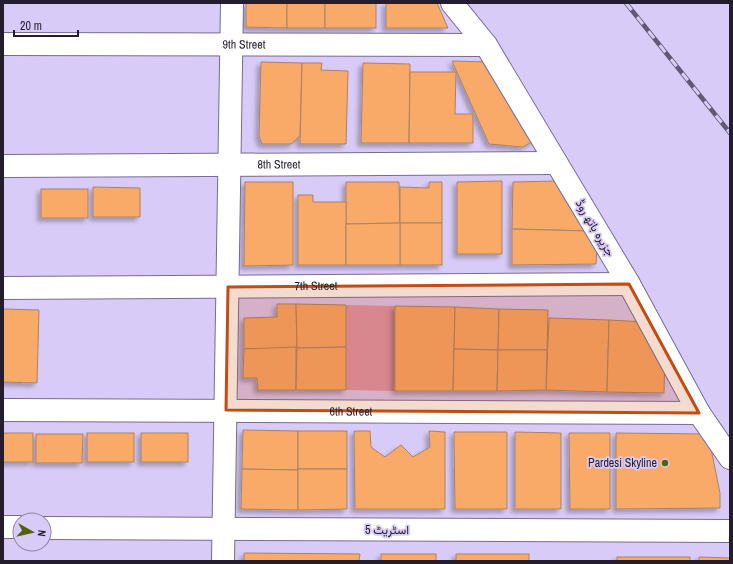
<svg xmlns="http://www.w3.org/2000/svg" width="733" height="564" viewBox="0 0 733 564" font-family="'Archivo Narrow',Vazirmatn,sans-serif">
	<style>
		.green { fill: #dc97ac }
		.building { fill: #f9a967; stroke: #a98366; filter: url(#shadow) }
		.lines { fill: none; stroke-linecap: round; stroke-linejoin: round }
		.minor-casing { stroke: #786b93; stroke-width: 24 }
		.minor { stroke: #fff; stroke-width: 22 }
		.rail-casing { stroke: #615973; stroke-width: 4.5 }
		.rail { stroke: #d9cbf7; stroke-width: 3; stroke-dasharray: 9; stroke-linecap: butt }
		.marked { fill: #c14d13; fill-opacity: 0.2; stroke: #c14d13; stroke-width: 3; stroke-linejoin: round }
		.poi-dot { fill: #546205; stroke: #d9cbf7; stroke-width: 1.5 }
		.labels { text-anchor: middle; stroke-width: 3.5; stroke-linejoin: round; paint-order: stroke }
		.street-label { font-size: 12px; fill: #231d2e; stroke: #d9cbf7 }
		.poi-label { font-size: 12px; fill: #231d2e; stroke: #d9cbf7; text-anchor: end }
	</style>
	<defs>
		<filter id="shadow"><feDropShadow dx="-3.5" dy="3.5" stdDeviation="2" flood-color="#0004"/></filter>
	</defs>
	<rect width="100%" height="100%" fill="#d9cbf7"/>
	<path class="green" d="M346 305 395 306V391L346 390Z"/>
	<g class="building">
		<path d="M246 3H287V28L246 27Z"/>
		<rect x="287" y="3" width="38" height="25"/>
		<rect x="325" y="3" width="51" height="25"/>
		<path d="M386 3H437L448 28H386Z"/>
		<path d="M452 61 492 62 535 140 523 147 489 144Z"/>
		<path d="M261 62 302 63 300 136 291 144H262L259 136Z"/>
		<path d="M302 63H322L321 70 348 71 346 144H300Z"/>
		<path d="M363 63 410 64 409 143H361Z"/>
		<path d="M410 72H456L455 114H473V143H409Z"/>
		<path d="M502 181V254H457V182Z"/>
		<path d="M558 181 589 231 512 229 513 182Z"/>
		<path d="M245 182H293V265L244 266Z"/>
		<path d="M346 182H399L400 223 346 224Z"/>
		<path d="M429 182H442V223H400V187L429 188Z"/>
		<path d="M93 187 140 188V217H93Z"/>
		<rect x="41" y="189" width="47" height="29"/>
		<path d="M298 195H313V202H346V265H298Z"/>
		<rect x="400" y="223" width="42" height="42"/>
		<path d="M400 223V265H346V224Z"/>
		<path d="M512 229 589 231 597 245 596 264 512 265Z"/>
		<path d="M277 304H296L297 348 244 349V318L277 317Z"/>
		<path d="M296 304 346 305V347L297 348Z"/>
		<path d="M395 306 455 307 453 391H395Z"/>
		<path d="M455 307 499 309 498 350 454 349Z"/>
		<path d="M3 309 39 310 37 383 3 382Z"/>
		<path d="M499 309 548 310 547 350H498Z"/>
		<path d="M549 318 609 320 607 392 546 390Z"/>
		<path d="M609 320 647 322 665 355 664 393 607 392Z"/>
		<path d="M296 347V390H258L257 378H243L244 349Z"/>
		<path d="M346 347V390H296L297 348Z"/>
		<path d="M454 349 498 350 497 391H453Z"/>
		<path d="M498 350H547L546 390 497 391Z"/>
		<path d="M243 430 298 431V470L242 469Z"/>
		<rect x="298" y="431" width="49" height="38"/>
		<path d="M354 431H370L371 447 385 457 401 445 413 457 430 447 429 431 445 432V509H355Z"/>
		<path d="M454 432H507V509H455Z"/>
		<path d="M515 432 561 433V509H515Z"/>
		<rect x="3" y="433" width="30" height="29"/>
		<rect x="87" y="433" width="47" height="29"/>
		<rect x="141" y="433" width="47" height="29"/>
		<path d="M569 433H610V509H570Z"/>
		<path d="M616 433 708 434 720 493V508L616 509Z"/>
		<path d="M36 434H83L82 463H36Z"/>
		<path d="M242 469 298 470V510L241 509Z"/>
		<path d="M298 469H347V509L298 510Z"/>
		<path d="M244 553 360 554 359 561H244Z"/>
		<rect x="381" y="554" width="55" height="7"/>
		<rect x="456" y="554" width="73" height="7"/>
		<rect x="617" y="557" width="73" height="4"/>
		<path d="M699 557 730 558V561H699Z"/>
	</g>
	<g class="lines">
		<defs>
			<g id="minor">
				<path d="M452 3 486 45 629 284 699 413 730 458"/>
				<path id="s1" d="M3 44 486 45"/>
				<path id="s2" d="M3 166 555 163"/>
				<path id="s3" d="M3 288 629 284"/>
				<path id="s4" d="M3 410 699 413"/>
				<path d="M3 527H20"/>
				<path d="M44 528 730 531"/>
				<path d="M223 561 232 3"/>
			</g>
		</defs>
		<use href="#minor" class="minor-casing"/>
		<use href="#minor" class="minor"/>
		<defs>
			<path id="rail" d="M626 3 730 133"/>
		</defs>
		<use href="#rail" class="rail-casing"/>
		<use href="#rail" class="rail"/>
	</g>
	<path class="marked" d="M629 284 699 413 226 410 228 287Z"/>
	<circle class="poi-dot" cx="665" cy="463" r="4"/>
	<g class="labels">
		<g class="street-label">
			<text dy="4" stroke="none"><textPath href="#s1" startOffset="241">9th Street</textPath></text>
			<text dy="4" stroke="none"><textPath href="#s2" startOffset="276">8th Street</textPath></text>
			<text transform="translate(595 228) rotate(59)" y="4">جزیرہ باتھ روڈ</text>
			<text dy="4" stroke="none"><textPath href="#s3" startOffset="313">7th Street</textPath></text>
			<text dy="4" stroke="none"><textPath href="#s4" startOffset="348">6th Street</textPath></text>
			<text x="387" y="534">اسٹریٹ 5</text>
		</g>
		<g class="poi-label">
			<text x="657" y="467">Pardesi Skyline</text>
		</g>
	</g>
	<rect width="733" height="564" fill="none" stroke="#231d2e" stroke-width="8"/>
	<g transform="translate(32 532) rotate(98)"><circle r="19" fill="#d9cbf7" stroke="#9085a7"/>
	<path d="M0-3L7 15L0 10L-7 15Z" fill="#546205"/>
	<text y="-6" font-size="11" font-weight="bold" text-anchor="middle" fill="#231d2e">N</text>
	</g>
	<path d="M14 30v6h64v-6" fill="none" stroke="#231d2e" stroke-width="2"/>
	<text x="20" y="30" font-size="12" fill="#231d2e" stroke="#d9cbf7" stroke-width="3" paint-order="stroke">20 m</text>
</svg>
